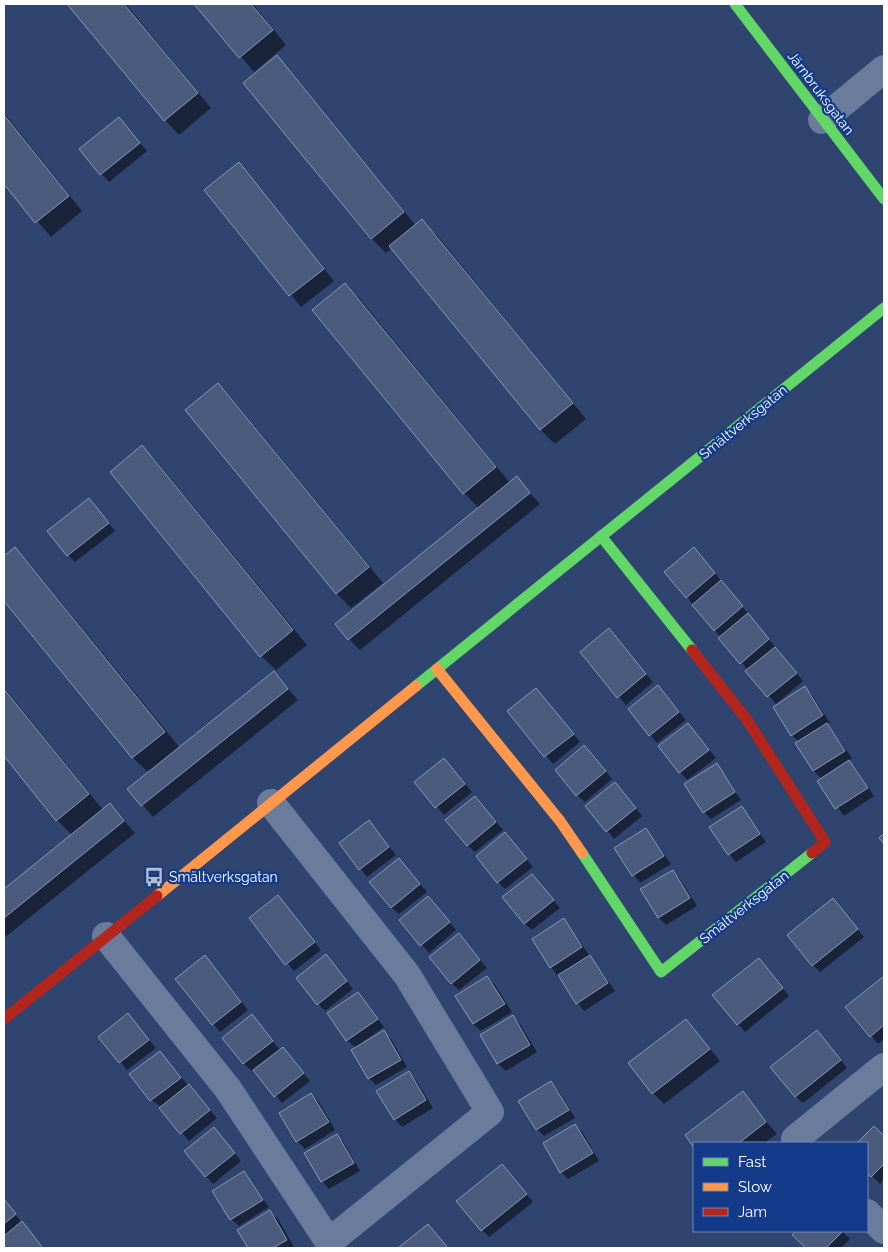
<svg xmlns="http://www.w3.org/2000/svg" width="888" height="1252" viewBox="0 0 888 1252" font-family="Raleway,sans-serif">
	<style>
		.shadow { fill: #0007 }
		.building { fill: #4a5b7e; stroke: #8a98b2 }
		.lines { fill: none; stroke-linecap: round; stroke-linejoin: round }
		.street { stroke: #6b7b9c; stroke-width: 28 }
		.fast { stroke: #63d668; stroke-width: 11 }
		.slow { stroke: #ff974d; stroke-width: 11 }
		.jam { stroke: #b3261e; stroke-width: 11 }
		.labels { text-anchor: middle; stroke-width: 4.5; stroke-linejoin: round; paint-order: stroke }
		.street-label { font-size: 14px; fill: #fff; stroke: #143b8a }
		.poi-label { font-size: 14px; fill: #fff; stroke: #143b8a; text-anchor: start }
	</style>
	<rect width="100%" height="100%" fill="#2f446f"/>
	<g class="shadow">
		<path d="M69 4H126L211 108 179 135 165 120Z"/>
		<path d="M196 4H253L286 45 254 72Z"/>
		<path d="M277 57 291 72 416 226 422 221 437 235 586 419 555 444 541 430 392 248 386 253 371 238Z"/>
		<path d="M4 113 82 211 51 237 4 182Z"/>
		<path d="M119 119 147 151 109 182 81 150Z"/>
		<path d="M239 164 334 281 301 307 206 190Z"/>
		<path d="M345 285 360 299 510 483 516 478 540 504 360 650 349 639 479 508 464 493Z"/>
		<path d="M218 385 233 400 383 583 351 608 337 594 187 410Z"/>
		<path d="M142 447 157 462 307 645 276 670 261 656Z"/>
		<path d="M89 499 115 531 75 562 68 555Z"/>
		<path d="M15 549 29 563 180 748 274 673 298 700 153 817 129 789 149 773 133 758 4 599V558Z"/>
		<path d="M701 556 803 681 776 704 687 597Z"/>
		<path d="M616 638 653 682 626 705 582 652Z"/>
		<path d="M4 687 103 810 110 805 135 833 4 938V890L72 835 57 820 4 754Z"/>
		<path d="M805 688 812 695 830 723 827 724 852 758 848 761 856 769 874 796 844 816 819 781 822 779 814 771 797 743 799 742 792 735Z"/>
		<path d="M536 689 580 742 553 764 509 711Z"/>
		<path d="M665 695 686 720 657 743 630 710Z"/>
		<path d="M688 724 716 758 687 780 680 772Z"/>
		<path d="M591 754 612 779 585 802 577 795Z"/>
		<path d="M444 759 472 792 444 815 416 782Z"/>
		<path d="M716 765 741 800 711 819 704 812Z"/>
		<path d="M622 791 642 816 614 839 587 806Z"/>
		<path d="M482 805 503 830 475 852 467 845Z"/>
		<path d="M741 807 766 842 736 862 729 854Z"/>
		<path d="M369 822 396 855 367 877 340 843Z"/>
		<path d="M646 829 671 864 640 883 615 848Z"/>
		<path d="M513 842 533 867 505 889 498 882Z"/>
		<path d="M399 859 427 892 399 914 391 907Z"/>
		<path d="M673 871 680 879 697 906 666 925 659 918 642 890Z"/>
		<path d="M532 875 560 908 532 930 524 923Z"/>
		<path d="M278 897 321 950 294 971 250 918Z"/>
		<path d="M833 900 864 937 820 972 813 965Z"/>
		<path d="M435 905 456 930 429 953 400 920Z"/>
		<path d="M564 920 615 991 584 1011 551 967Z"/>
		<path d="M459 935 487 968 459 990 451 983Z"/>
		<path d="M212 964 248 1010 220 1032 177 979Z"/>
		<path d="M333 964 353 989 325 1011 318 1004Z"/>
		<path d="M766 967 789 996 745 1032 738 1024Z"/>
		<path d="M487 977 495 985 512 1012 481 1031 473 1024Z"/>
		<path d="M884 977V1039L878 1044 847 1007Z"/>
		<path d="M358 993 384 1027 363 1042 364 1043 384 1032 391 1039 407 1067 376 1085 369 1078 356 1048 347 1040Z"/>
		<path d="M128 1015 156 1048 127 1070 100 1037Z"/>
		<path d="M252 1016 280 1050 290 1056 310 1081 282 1103 254 1069 252 1071 244 1064 224 1038Z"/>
		<path d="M513 1017 520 1024 537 1052 506 1071 498 1064 482 1036Z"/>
		<path d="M686 1020 720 1061 664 1104 653 1093Z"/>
		<path d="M824 1039 847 1068 803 1103 795 1096Z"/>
		<path d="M160 1053 217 1118 189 1141 160 1106 151 1100Z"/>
		<path d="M408 1072 416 1080 433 1108 402 1127 395 1119Z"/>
		<path d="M551 1083 558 1090 575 1118 544 1136 537 1129Z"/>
		<path d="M742 1093 777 1134 764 1143H694V1146L687 1136Z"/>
		<path d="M311 1095 319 1102 335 1130 305 1149 297 1141Z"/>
		<path d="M575 1125 583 1133 599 1161 568 1179 561 1172Z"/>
		<path d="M874 1128 884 1138V1179L880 1184 867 1171V1143H859Z"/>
		<path d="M337 1135 344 1143 360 1171 329 1189 322 1181Z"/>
		<path d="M221 1136 241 1161 213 1184 206 1176Z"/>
		<path d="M502 1165 533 1202 489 1237 482 1230Z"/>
		<path d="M244 1173 269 1207 239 1226 231 1219Z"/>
		<path d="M4 1199 22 1223 44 1248H4Z"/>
		<path d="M270 1212 278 1219 294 1247 250 1248 239 1230Z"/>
		<path d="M798 1231H842L850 1239 841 1248H808L794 1235Z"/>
	</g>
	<g class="building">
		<path d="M67 4H124L198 93 164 121Z"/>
		<path d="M194 4H251L273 30 239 58Z"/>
		<path d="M277 55 404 212 371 239 243 83Z"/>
		<path d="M4 115 69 196 35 223 4 184Z"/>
		<path d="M119 117 140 143 100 175 79 149Z"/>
		<path d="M239 162 324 269 289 296 204 190Z"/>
		<path d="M422 219 573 403 540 430 389 246Z"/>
		<path d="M345 283 496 467 463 494 312 310Z"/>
		<path d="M218 383 369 567 336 594 185 410Z"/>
		<path d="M142 445 293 630 260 657 110 472Z"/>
		<path d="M517 476 530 493 348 640 335 624Z"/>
		<path d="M89 498 109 523 67 556 47 531Z"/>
		<path d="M15 547 165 732 132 758 4 601V556Z"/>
		<path d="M694 547 715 573 686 598 664 572Z"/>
		<path d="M721 580 743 606 714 631 692 605Z"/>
		<path d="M748 613 769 639 740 664 718 638Z"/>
		<path d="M609 628 646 674 617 698 580 652Z"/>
		<path d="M775 647 797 673 767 697 745 671Z"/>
		<path d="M274 671 288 689 141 806 127 789Z"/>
		<path d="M658 685 679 712 649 736 628 709Z"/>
		<path d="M805 686 823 715 791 736 773 707Z"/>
		<path d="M536 688 574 734 544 757 507 711Z"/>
		<path d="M4 689 89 794 56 821 4 756Z"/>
		<path d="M688 723 709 750 679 773 658 746Z"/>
		<path d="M827 723 845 751 813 771 795 743Z"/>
		<path d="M584 745 606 771 576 796 555 770Z"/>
		<path d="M444 758 465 784 435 808 414 782Z"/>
		<path d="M849 760 868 788 835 809 817 781Z"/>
		<path d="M717 763 735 792 703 813 684 784Z"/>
		<path d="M615 782 636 808 606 832 585 806Z"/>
		<path d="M475 796 496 822 467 846 445 820Z"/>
		<path d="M110 803 124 821 4 918V889Z"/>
		<path d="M742 806 760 834 728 855 709 827Z"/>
		<path d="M369 820 389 847 359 870 339 843Z"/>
		<path d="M646 828 664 856 632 876 614 848Z"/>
		<path d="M505 832 527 859 497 883 476 856Z"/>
		<path d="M884 833V844L879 838Z"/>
		<path d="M399 858 420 884 391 908 369 882Z"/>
		<path d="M673 870 690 898 658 918 640 889Z"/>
		<path d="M532 874 554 900 524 924 502 897Z"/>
		<path d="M278 895 315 942 285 965 249 918Z"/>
		<path d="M428 896 450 922 420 946 399 920Z"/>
		<path d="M833 898 858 929 812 966 787 935Z"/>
		<path d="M564 918 582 947 550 968 532 939Z"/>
		<path d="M459 933 480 960 451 984 429 957Z"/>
		<path d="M326 954 347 981 317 1005 296 978Z"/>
		<path d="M205 955 241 1002 212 1025 175 979Z"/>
		<path d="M590 955 608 983 576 1004 558 975Z"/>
		<path d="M759 958 783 988 737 1025 712 995Z"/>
		<path d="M487 976 505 1004 473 1024 455 996Z"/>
		<path d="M884 976V1025L870 1037 845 1007Z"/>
		<path d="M358 992 378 1019 346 1041 327 1013Z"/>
		<path d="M128 1013 149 1040 119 1063 98 1037Z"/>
		<path d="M252 1014 273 1041 243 1064 222 1038Z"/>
		<path d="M513 1015 530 1045 497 1064 480 1035Z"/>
		<path d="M686 1019 710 1049 652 1094 628 1063Z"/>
		<path d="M384 1030 401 1060 368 1079 351 1050Z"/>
		<path d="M817 1030 841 1060 795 1097 770 1067Z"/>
		<path d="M283 1047 304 1073 274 1097 253 1070Z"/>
		<path d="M160 1051 181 1078 150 1101 129 1074Z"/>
		<path d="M409 1071 426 1100 394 1120 376 1091Z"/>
		<path d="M551 1081 569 1110 536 1130 518 1101Z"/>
		<path d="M189 1084 210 1110 180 1134 159 1108Z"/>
		<path d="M743 1091 766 1122 739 1143H694V1148L685 1135Z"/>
		<path d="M311 1093 329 1122 296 1142 279 1113Z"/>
		<path d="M575 1124 593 1153 560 1173 543 1143Z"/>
		<path d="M874 1126 884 1136V1164L871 1177 867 1173V1143H857Z"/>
		<path d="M214 1127 235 1153 205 1177 184 1151Z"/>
		<path d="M337 1134 354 1163 321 1182 304 1153Z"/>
		<path d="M502 1164 527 1194 481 1231 456 1201Z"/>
		<path d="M244 1171 263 1200 230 1220 212 1191Z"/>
		<path d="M4 1199 16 1214 4 1224Z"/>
		<path d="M270 1210 287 1240 273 1248H248L237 1230Z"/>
		<path d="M22 1221 43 1248H4V1236Z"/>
		<path d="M428 1224 448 1248H398Z"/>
		<path d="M796 1231H843L826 1248H806L792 1235Z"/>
	</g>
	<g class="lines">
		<g class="street">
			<path d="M822 120 884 69"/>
			<path d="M106 936 228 1089 329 1242 490 1112 407 975 271 803"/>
			<path d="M798 1143 795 1139 884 1067"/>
			<path d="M867 1213 884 1230"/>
		</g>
		<g class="fast">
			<path d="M735 4 884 199"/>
			<path d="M601 536 692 650"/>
			<path d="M416 686 884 308"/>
			<path d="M582 853 661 972 812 853"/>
		</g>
		<g class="slow">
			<path d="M437 669 560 821 582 853"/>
			<path d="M157 896 416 686"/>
		</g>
		<g class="jam">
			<path d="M692 650 747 720 825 842 812 853"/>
			<path d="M4 1019 157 896"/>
		</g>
	</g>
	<defs>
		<symbol id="bus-bare" viewBox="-9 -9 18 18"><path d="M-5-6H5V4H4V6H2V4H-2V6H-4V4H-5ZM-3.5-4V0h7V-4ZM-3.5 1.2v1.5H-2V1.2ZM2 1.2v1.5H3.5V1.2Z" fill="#b6becd" stroke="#143b8a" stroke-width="2.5" paint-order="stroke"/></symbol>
	</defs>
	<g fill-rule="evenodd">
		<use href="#bus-bare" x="140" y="863" width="28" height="28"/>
	</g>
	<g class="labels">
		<g class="street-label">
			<text transform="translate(821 93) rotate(53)" y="5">Järnbruksgatan</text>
			<text transform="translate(743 422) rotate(-39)" y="5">Smältverksgatan</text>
			<text transform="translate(744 907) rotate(-38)" y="5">Smältverksgatan</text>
		</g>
		<g class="poi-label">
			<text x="169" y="882">Smältverksgatan</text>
		</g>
	</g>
	<rect width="888" height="1252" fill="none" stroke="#ffffff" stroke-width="10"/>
	<rect x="693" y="1142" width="175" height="90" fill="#143b8a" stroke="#7289b9"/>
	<rect x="703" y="1158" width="25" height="8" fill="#63d668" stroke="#7289b9"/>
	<text x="738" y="1167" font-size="15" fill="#ffffff">Fast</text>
	<rect x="703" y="1183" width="25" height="8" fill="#ff974d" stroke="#7289b9"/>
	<text x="738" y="1192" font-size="15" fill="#ffffff">Slow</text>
	<rect x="703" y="1208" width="25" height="8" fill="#b3261e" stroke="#7289b9"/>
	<text x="738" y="1217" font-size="15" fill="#ffffff">Jam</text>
</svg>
